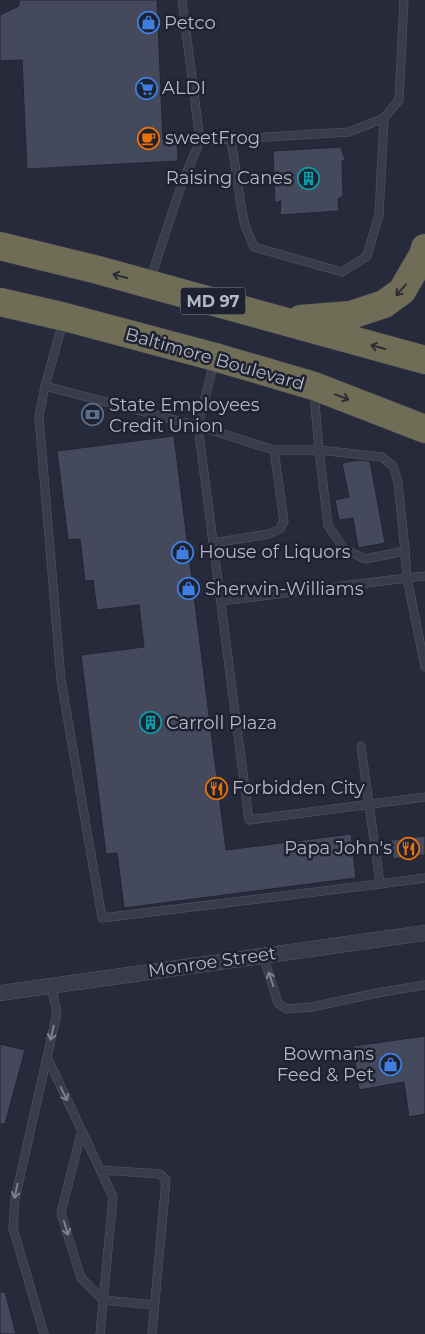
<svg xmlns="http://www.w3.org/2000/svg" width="425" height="1334" viewBox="0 0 425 1334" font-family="Montserrat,sans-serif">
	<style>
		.building { fill: #45495c; stroke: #212432 }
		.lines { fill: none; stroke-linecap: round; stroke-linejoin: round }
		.lane-casing { stroke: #555866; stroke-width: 9 }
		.street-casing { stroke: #555866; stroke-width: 16 }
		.highway-casing { stroke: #424553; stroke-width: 29 }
		.lane { stroke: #393d4b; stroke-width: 8 }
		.street { stroke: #393d4b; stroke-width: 15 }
		.highway { stroke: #706d57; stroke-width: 28 }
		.oneway { stroke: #2b2d36 }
		.oneway2 { stroke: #7d818f }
		.labels { text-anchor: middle; stroke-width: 5; stroke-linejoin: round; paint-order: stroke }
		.shield { fill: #1f2230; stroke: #888b99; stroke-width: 1 }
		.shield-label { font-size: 16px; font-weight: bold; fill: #b5b8c6 }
		.poi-label { font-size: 18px; fill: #b5b8c6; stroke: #1f2230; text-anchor: start }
		.street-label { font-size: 18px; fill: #b5b8c6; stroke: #1f2230 }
	</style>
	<rect width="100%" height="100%" fill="#262a3b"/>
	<g class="building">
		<path d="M19 0H157L163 140H177L178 161 27 169 22 60 0 61V15L19 6Z"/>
		<path d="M341 147 345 160 342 161 343 196 338 199 339 211 280 215 281 201 275 203 273 151Z"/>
		<path d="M174 436 226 850 351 834 356 878 124 908 117 853 106 854 81 655 144 647 139 605 97 610 93 580 85 581 80 539 68 540 57 451Z"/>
		<path d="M358 460 370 461 385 543 358 548 353 518 339 520 335 500 349 497 342 463Z"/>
		<path d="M425 836V855L393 859 391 840Z"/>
		<path d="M425 1036V1114L409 1117 404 1082 359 1090 353 1046Z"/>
		<path d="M0 1044 25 1050 5 1124H0Z"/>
		<path d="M0 1292H5L16 1334H0Z"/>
	</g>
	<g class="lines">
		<defs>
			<g id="lane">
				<path d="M231 139 241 206 245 226 254 247 342 272 367 256 379 215 384 118"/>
				<path d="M200 141 349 132 384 118 399 100 404 0"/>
				<path d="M150 280 182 183 200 141 182 0"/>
				<path d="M63 322 45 386 39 417 61 680 102 918 380 884"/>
				<path d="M214 362 198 426 249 820 425 797"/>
				<path d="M45 386 198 426 274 450H319L382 457 393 466 398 482 405 551"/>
				<path d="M213 543 269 534 280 529 284 521 274 450"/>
				<path d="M425 576 407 578 425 667"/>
				<path d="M221 601 407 578 405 551 365 559 343 548 328 525 319 450 314 393"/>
				<path d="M361 746 380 884 425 878"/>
				<path d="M263 955 278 1003 287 1009 312 1007 377 993 425 985"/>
				<path d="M47 1057 113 1197 100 1334"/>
				<path d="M82 1130 61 1213 81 1278 103 1300 154 1305"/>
				<path d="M101 1170 160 1174 166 1180 152 1334"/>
				<path d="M44 1334 13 1228 15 1199 57 1013 51 985"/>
			</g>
			<path id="street" d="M0 993 425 933"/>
			<g id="highway">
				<path d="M0 246 98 270 425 360"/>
				<path d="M0 302 65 317 215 357 314 386 425 429"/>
				<path d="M301 319 351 315 384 304 402 291 423 255 425 248"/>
			</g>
		</defs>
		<use href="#lane" class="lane-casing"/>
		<use href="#street" class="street-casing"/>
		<use href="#highway" class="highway-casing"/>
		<use href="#lane" class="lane"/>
		<use href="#street" class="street"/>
		<use href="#highway" class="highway"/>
	</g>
	<defs><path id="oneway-shaft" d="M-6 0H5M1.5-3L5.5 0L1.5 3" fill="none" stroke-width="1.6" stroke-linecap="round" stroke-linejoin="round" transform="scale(1.25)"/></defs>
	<g class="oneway">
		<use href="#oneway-shaft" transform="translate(120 276) rotate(-165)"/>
		<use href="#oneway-shaft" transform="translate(401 290) rotate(131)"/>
		<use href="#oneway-shaft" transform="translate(378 347) rotate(-165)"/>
		<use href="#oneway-shaft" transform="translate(342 397) rotate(21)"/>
	</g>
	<g class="oneway2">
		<use href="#oneway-shaft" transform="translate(271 979) rotate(-108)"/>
		<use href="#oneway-shaft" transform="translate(52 1033) rotate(103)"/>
		<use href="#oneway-shaft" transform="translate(64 1094) rotate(64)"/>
		<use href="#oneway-shaft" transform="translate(16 1191) rotate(102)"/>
		<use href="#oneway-shaft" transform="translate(66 1228) rotate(73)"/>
	</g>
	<defs>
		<symbol id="shop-ring" viewBox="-11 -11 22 22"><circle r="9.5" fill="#1f2230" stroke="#3f7fe0" stroke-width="1.5"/><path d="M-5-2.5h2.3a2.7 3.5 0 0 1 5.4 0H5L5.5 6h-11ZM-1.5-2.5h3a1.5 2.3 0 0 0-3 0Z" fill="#3f7fe0"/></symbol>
		<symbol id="supermarket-ring" viewBox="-11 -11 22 22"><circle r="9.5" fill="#1f2230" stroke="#3f7fe0" stroke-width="1.5"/><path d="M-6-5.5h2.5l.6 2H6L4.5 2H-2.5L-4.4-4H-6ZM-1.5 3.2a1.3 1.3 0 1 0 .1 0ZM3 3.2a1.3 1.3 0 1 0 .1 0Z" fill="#3f7fe0"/></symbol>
		<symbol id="cafe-ring" viewBox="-11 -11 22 22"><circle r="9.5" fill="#1f2230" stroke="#e8710a" stroke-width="1.5"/><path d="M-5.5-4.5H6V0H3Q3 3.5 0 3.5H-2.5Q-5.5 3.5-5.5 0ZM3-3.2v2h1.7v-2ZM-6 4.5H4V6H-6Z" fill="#e8710a"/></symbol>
		<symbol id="building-ring" viewBox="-11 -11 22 22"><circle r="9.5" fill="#1f2230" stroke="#0f9aa8" stroke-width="1.5"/><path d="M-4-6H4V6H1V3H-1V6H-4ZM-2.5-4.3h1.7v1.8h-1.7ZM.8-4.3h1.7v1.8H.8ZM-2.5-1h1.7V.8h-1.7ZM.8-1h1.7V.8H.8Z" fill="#0f9aa8"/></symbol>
		<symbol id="bank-ring" viewBox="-11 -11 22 22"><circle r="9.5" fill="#1f2230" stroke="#5c6f8a" stroke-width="1.5"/><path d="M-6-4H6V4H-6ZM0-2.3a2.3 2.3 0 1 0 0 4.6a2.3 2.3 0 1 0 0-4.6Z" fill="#5c6f8a"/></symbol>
		<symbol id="restaurant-ring" viewBox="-11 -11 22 22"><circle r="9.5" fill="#1f2230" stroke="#e8710a" stroke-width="1.5"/><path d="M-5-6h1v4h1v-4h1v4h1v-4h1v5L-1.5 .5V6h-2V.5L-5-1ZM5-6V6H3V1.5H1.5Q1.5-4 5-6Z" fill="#e8710a"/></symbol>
	</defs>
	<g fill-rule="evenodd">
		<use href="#shop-ring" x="136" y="10" width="25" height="25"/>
		<use href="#supermarket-ring" x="134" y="76" width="25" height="25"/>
		<use href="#cafe-ring" x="136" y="126" width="25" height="25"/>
		<use href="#building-ring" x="296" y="166" width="25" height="25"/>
		<use href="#bank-ring" x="80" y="402" width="25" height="25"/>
		<use href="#shop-ring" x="170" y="540" width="25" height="25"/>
		<use href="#shop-ring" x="176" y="576" width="25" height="25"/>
		<use href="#building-ring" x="138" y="710" width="25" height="25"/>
		<use href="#restaurant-ring" x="204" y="776" width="25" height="25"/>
		<use href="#restaurant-ring" x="396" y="836" width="25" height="25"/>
		<use href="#shop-ring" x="378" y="1052" width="25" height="25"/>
	</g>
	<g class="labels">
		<rect class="shield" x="180.5" y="287.5" width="65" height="27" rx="4"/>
		<g class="shield-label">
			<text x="213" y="307">MD 97</text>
		</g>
		<g class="poi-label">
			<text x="164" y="29">Petco</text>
			<text x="162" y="94">ALDI</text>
			<text x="165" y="144">sweetFrog</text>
			<text x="292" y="184" text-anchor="end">Raising Canes</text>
			<text x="109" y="411">State Employees<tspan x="109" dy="21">Credit Union</tspan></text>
			<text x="199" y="558">House of Liquors</text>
			<text x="205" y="595">Sherwin-Williams</text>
			<text x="166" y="729">Carroll Plaza</text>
			<text x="232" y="794">Forbidden City</text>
			<text x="392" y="854" text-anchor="end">Papa John's</text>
			<text x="374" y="1060" text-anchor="end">Bowmans<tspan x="374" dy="21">Feed &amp; Pet</tspan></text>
		</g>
		<g class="street-label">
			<text transform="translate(215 359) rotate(16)" y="6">Baltimore Boulevard</text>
			<text transform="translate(212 962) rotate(-8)" y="6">Monroe Street</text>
		</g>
	</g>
</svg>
